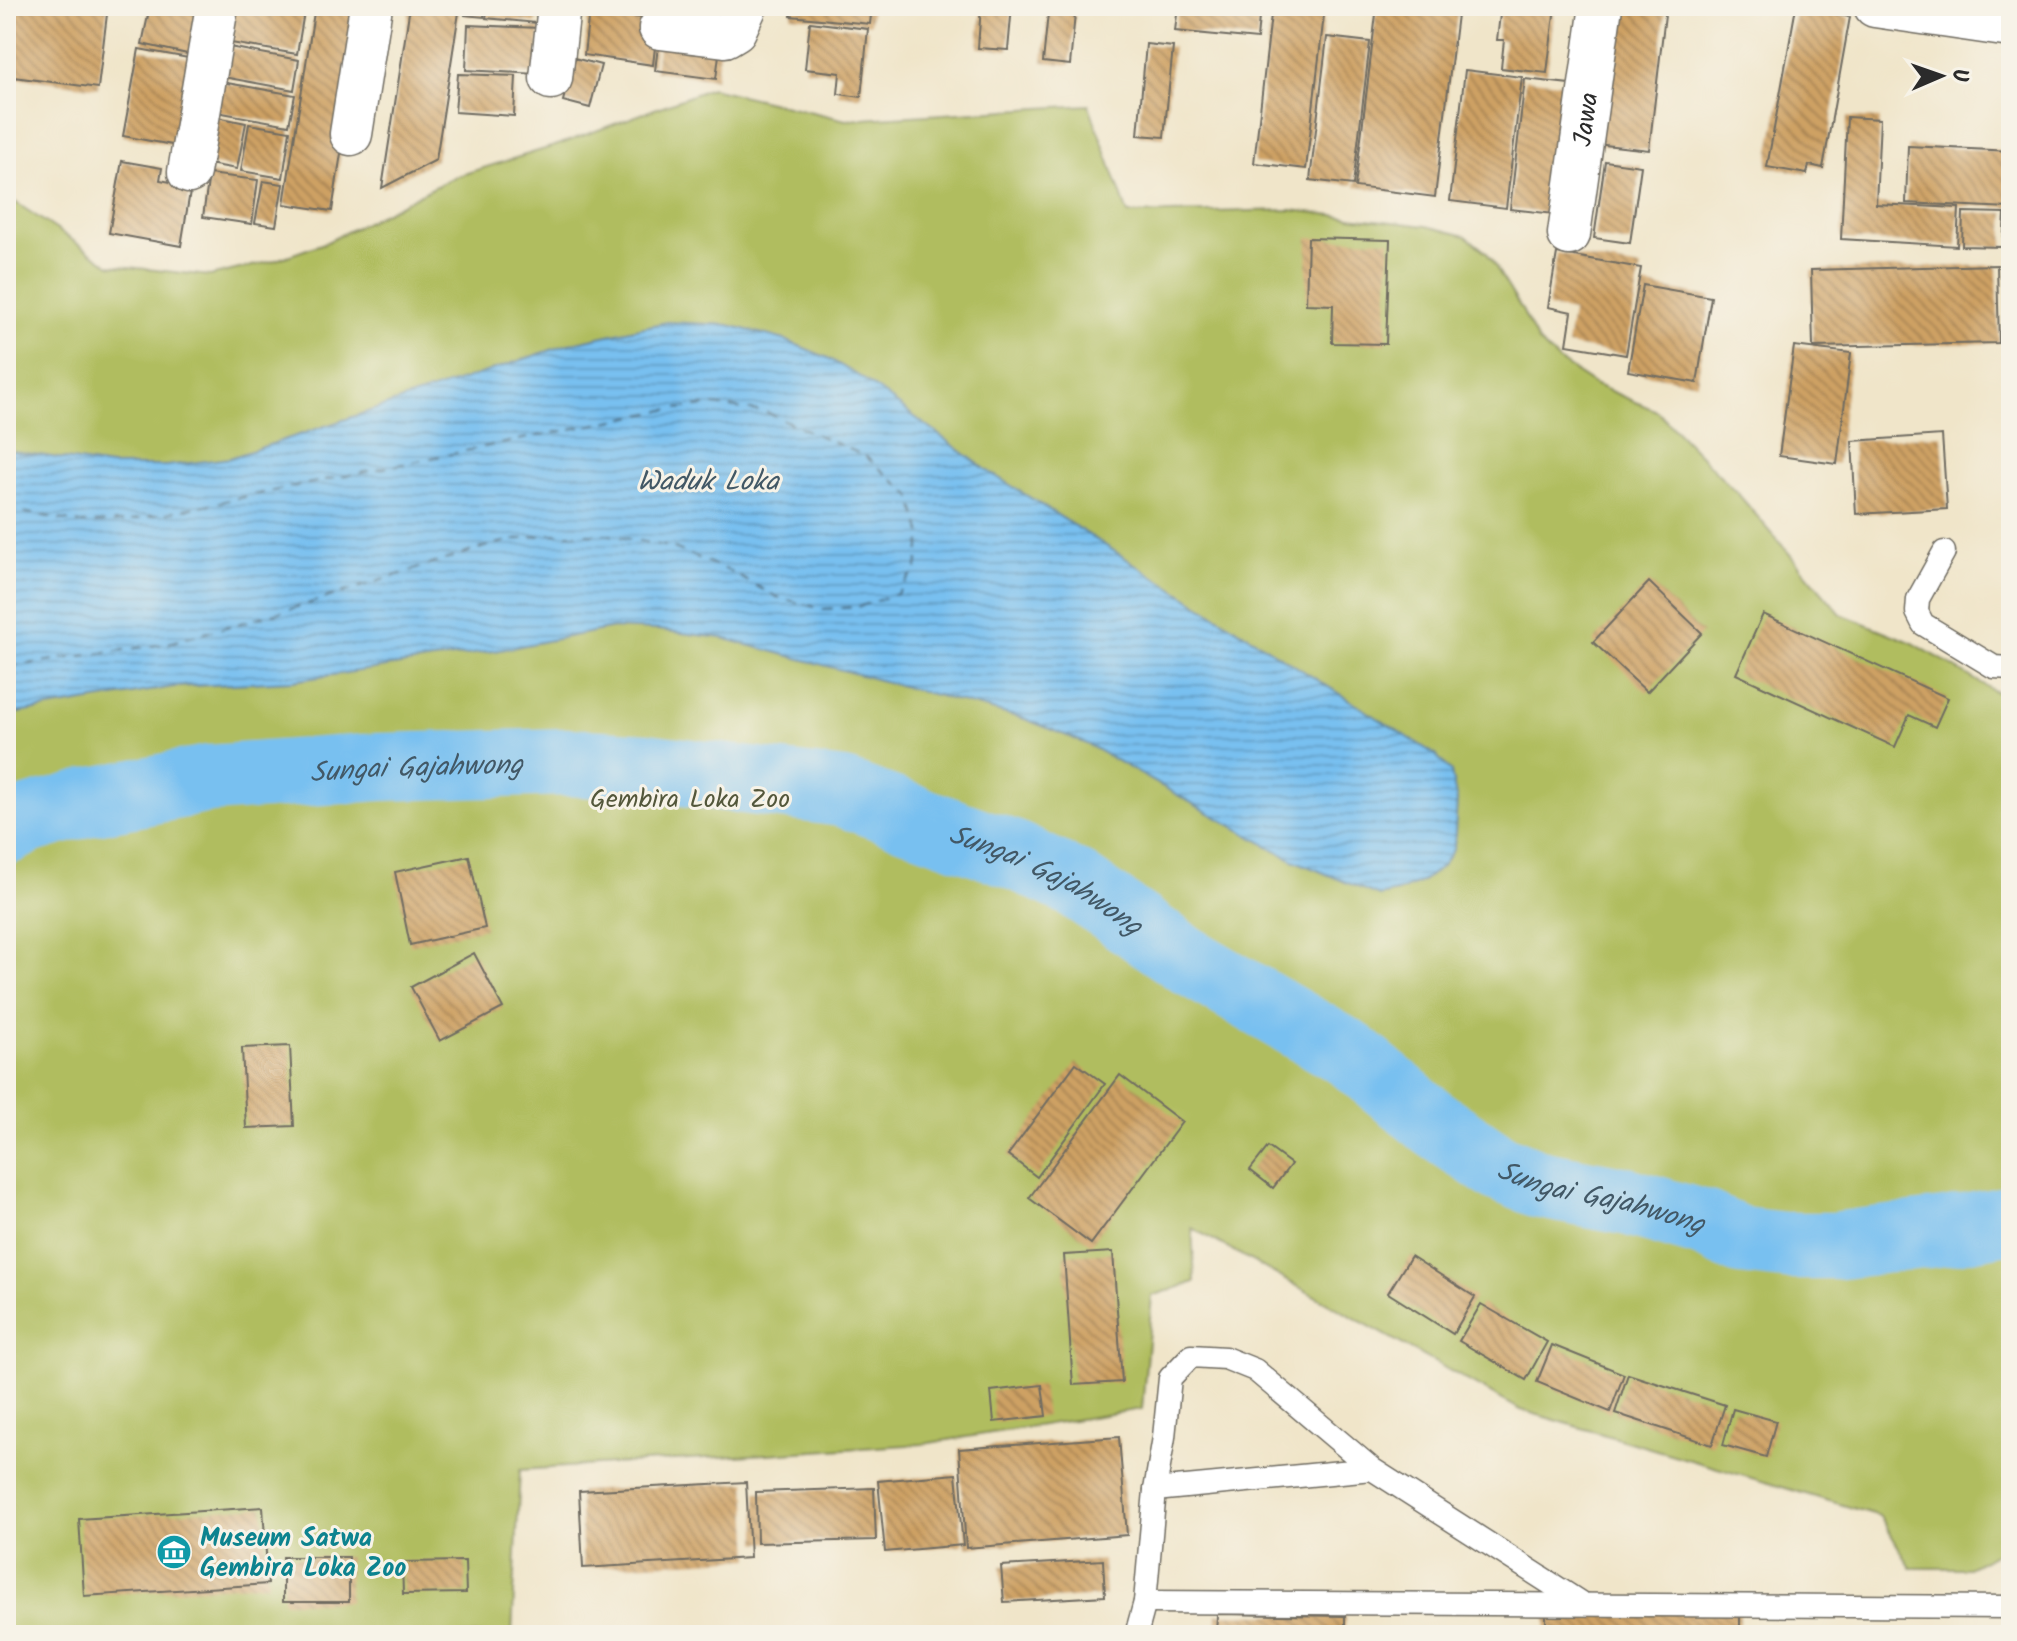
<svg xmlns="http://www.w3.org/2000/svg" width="2017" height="1641" viewBox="0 0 2017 1641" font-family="Kalam,sans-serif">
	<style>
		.green { fill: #b0bd5f; stroke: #6e7445; stroke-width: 2 }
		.water { fill: url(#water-rules); stroke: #52768e; stroke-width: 2 }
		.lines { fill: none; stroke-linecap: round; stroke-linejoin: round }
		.river { stroke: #78c0f0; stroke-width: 68 }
		.ferry { stroke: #425866; stroke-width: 2; stroke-dasharray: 10 8; stroke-linecap: butt }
		.building { fill: url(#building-back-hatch) }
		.lane-casing { stroke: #706c62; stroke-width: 25 }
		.street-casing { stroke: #706c62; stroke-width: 45 }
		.lane { stroke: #fff; stroke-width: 22 }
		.street { stroke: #fff; stroke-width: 42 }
		.labels { text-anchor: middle; stroke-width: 6; stroke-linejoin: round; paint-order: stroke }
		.street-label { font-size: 26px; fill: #2b2b2b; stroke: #f7f3e8 }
		.park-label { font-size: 26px; fill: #53573b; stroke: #f7f3e8 }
		.culture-label { font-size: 26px; font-weight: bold; fill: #0d838f; stroke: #f7f3e8; text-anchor: start }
		.water-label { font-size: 28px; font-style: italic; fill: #425866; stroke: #f7f3e8 }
	</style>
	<defs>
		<pattern id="water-rules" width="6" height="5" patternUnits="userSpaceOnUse" patternTransform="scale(2)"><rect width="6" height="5" fill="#78c0f0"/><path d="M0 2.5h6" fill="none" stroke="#639cc3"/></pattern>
		<pattern id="building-back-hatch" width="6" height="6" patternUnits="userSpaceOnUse" patternTransform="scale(2)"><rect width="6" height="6" fill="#cea164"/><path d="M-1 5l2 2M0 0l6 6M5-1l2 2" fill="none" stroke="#a78353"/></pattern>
	</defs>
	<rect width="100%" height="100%" fill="#f7f3e8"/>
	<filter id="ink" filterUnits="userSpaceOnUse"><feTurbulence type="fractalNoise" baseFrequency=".0125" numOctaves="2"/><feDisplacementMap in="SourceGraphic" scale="16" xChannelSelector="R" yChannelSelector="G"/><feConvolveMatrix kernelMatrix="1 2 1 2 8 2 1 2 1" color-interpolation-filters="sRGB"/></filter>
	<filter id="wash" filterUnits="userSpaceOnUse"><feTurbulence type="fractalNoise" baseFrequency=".006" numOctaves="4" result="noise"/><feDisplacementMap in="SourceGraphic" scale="32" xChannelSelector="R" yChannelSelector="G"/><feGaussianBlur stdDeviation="1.8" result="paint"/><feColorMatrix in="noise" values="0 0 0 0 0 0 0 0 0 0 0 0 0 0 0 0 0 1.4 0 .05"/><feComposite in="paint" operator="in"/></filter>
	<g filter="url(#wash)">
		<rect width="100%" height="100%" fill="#f0e5c9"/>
		<path class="green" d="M711 88 846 120 1089 105 1128 214 1291 210 1426 226 1466 236 1487 253 1522 310 1538 342 1559 361 1594 384 1657 411 1739 495 1841 614 1913 643 2011 701V1546L1968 1568H1911L1880 1516 1521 1410 1192 1228 1195 1282 1152 1296 1142 1409 923 1444 520 1470 512 1635H6V196L110 265 210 276 273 261 327 242 454 177 558 145Z"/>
		<path class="water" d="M667 322 729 325 785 340 828 358 862 378 988 471 1436 755 1451 772 1457 801 1454 848 1441 867 1421 882 1397 892 1379 896 1293 860 1085 743 1025 719 722 638 658 630 613 628 500 650 292 681 173 687 6 715V450L110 466H166L230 458 572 343Z"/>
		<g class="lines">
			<path class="river" id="s1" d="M6 831 28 820 89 802 209 779 379 767 569 762 645 767 843 793 1012 854 1074 883 1185 959 1351 1055 1436 1125 1498 1167 1542 1185 1626 1201 1704 1224 1741 1241 1785 1246H1833L1945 1232 2011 1219"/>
			<path class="ferry" d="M6 509 81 523 123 522 610 421 665 410 714 405 766 412 865 456 911 495 922 535 917 567 897 594 858 607 823 609 777 597 725 569 674 548 605 534H548L494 544 301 606 165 644 6 667"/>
		</g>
		<g id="blocks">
			<g class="building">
				<path d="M6 6H108L98 88 6 76Z"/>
				<path d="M150 6H203L192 55 142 44Z"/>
				<path d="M231 6H305L297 54 225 42Z"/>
				<path d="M315 6H364L332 211 284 204Z"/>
				<path d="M410 6H460L436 160 382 188Z"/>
				<path d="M466 6H485L484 17 465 15Z"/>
				<path d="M488 6H538L536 23 486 18Z"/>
				<path d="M792 6H872L870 24 791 16Z"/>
				<path d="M981 6H1012L1008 50 978 48Z"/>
				<path d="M1178 6H1260L1257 39 1175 31Z"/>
				<path d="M1272 6H1325L1306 169 1254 163Z"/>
				<path d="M1377 6H1458L1435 197 1355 187Z"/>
				<path d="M1501 6H1555L1547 73 1501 68 1504 40H1497Z"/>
				<path d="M1613 6H1666L1649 150 1596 144Z"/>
				<path d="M1796 7 1850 17 1823 168 1809 165 1807 174 1767 167Z"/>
				<path d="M589 11 658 20 653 65 584 55Z"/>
				<path d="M1048 13 1075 14 1070 65 1043 62Z"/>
				<path d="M810 22 868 29 861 97 838 94 840 73 805 69Z"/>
				<path d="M468 25 540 28 537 74 466 70Z"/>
				<path d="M660 30 721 38 716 79 655 71Z"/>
				<path d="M1327 37 1370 42 1353 185 1310 180Z"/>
				<path d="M1146 44 1173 47 1164 137 1138 135Z"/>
				<path d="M224 46 299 60 294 90 218 76Z"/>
				<path d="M139 49 194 59 178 146 123 136Z"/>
				<path d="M574 58 601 65 590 108 563 101Z"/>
				<path d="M1465 70 1522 77 1506 208 1450 201Z"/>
				<path d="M458 74 516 76 514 116 455 112Z"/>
				<path d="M1525 79 1578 85 1563 215 1510 209Z"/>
				<path d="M216 81 295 95 289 125 211 111Z"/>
				<path d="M212 116 246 123 237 169 203 163Z"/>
				<path d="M1847 117 1880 119 1876 204 1959 208 1957 246 1841 239Z"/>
				<path d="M249 124 290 131 283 178 241 171Z"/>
				<path d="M1908 146 2011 151 2010 208 1906 203Z"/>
				<path d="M122 161 162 168 160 180 191 186 181 246 109 233Z"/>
				<path d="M1605 161 1641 166 1630 243 1594 238Z"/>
				<path d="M209 174 258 180 252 224 203 217Z"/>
				<path d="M263 181 283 184 276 226 255 223Z"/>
				<path d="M1963 212 2005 213 2003 247 1962 246Z"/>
				<path d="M1308 238 1390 240 1386 344 1332 343 1333 305 1306 304Z"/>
				<path d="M1557 253 1641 268 1626 355 1567 345 1572 312 1548 307Z"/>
				<path d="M1997 265 1999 343 1813 347 1811 270Z"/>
				<path d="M1643 285 1711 297 1697 383 1628 371Z"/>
				<path d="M1794 346 1851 353 1837 464 1779 456Z"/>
				<path d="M1942 435 1947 509 1856 514 1852 441Z"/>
				<path d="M1649 582 1702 633 1647 692 1593 642Z"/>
				<path d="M1763 614 1948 698 1935 727 1909 715 1895 747 1736 674Z"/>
				<path d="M469 856 485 928 410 945 395 872Z"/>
				<path d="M474 953 503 1008 440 1041 411 987Z"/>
				<path d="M290 1046 294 1126 246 1128 242 1048Z"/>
				<path d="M1076 1063 1105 1084 1037 1177 1008 1155Z"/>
				<path d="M1120 1075 1182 1122 1091 1244 1029 1198Z"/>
				<path d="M1268 1147 1291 1164 1273 1188 1250 1170Z"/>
				<path d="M1113 1252 1122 1382 1073 1385 1064 1255Z"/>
				<path d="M1411 1256 1475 1297 1453 1334 1388 1293Z"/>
				<path d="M1481 1304 1547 1342 1526 1380 1459 1341Z"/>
				<path d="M1552 1345 1624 1374 1610 1412 1537 1382Z"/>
				<path d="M1628 1374 1725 1405 1712 1445 1615 1413Z"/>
				<path d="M1042 1385 1046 1416 994 1422 991 1391Z"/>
				<path d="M1733 1409 1776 1421 1766 1457 1723 1445Z"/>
				<path d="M1119 1437 1127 1535 966 1548 959 1449Z"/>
				<path d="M956 1474 963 1545 885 1552 878 1481Z"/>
				<path d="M746 1482 750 1558 583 1568 579 1491Z"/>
				<path d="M874 1488 876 1540 757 1543 756 1492Z"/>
				<path d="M263 1507 268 1584 84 1596 79 1519Z"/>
				<rect x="283" y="1557" width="66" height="45"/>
				<path d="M1103 1560 1105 1596 1004 1602 1001 1566Z"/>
				<path d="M465 1561 466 1593 403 1594 402 1562Z"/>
				<path d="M1546 1608 1740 1610V1635H1546Z"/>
				<path d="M1217 1614 1345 1616V1635H1216Z"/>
			</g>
		</g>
	</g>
	<g filter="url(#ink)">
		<use href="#blocks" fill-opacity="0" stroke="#706c62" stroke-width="2"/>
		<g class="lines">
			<defs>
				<g id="lane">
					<path d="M1944 552 1918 599 1917 612 1923 624 1994 667 2011 668"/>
					<path d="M1372 1469 1155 1490 1164 1437 1170 1378 1191 1356 1225 1358 1255 1370 1372 1469 1581 1603"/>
					<path d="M1145 1602 2011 1607"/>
					<path d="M1136 1635 1145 1602 1155 1490"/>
				</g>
				<g id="street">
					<path d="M1875 6 2011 26"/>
					<path d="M660 28 725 36 735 30 746 6"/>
					<path d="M551 78 559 6"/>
					<path d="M351 134 371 6"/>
					<path d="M189 172 217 6"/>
					<path id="s2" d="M1569 234 1601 6"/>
				</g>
			</defs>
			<use href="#lane" class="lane-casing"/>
			<use href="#street" class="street-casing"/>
			<use href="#lane" class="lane"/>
			<use href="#street" class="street"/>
		</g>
	</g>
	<defs>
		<symbol id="museum-disc" viewBox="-11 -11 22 22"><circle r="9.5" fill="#0f9aa8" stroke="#f7f3e8"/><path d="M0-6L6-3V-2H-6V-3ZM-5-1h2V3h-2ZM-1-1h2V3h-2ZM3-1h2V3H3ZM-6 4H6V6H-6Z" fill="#fff"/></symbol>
	</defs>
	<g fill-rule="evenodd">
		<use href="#museum-disc" x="154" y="1532" width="40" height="40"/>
	</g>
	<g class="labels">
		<g class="street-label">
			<text dy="9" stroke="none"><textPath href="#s2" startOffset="116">Jawa</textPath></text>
		</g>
		<g class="park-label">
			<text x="690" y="807">Gembira Loka Zoo</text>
		</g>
		<g class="culture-label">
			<text x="200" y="1546">Museum Satwa<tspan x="200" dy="30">Gembira Loka Zoo</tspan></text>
		</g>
		<g class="water-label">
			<text x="708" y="490">Waduk Loka</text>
			<text dy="10" stroke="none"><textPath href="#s1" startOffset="418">Sungai Gajahwong</textPath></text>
			<text dy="10" stroke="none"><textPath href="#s1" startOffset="1068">Sungai Gajahwong</textPath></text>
			<text dy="10" stroke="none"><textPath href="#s1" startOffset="1714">Sungai Gajahwong</textPath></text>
		</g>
	</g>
	<rect width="2017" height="1641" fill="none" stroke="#f7f3e8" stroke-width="32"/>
	<g transform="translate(1941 76) rotate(88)" stroke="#f7f3e8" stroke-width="6" paint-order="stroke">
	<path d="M0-6L14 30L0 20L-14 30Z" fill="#2b2b2b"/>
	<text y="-12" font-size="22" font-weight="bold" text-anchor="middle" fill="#2b2b2b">U</text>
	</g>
</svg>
